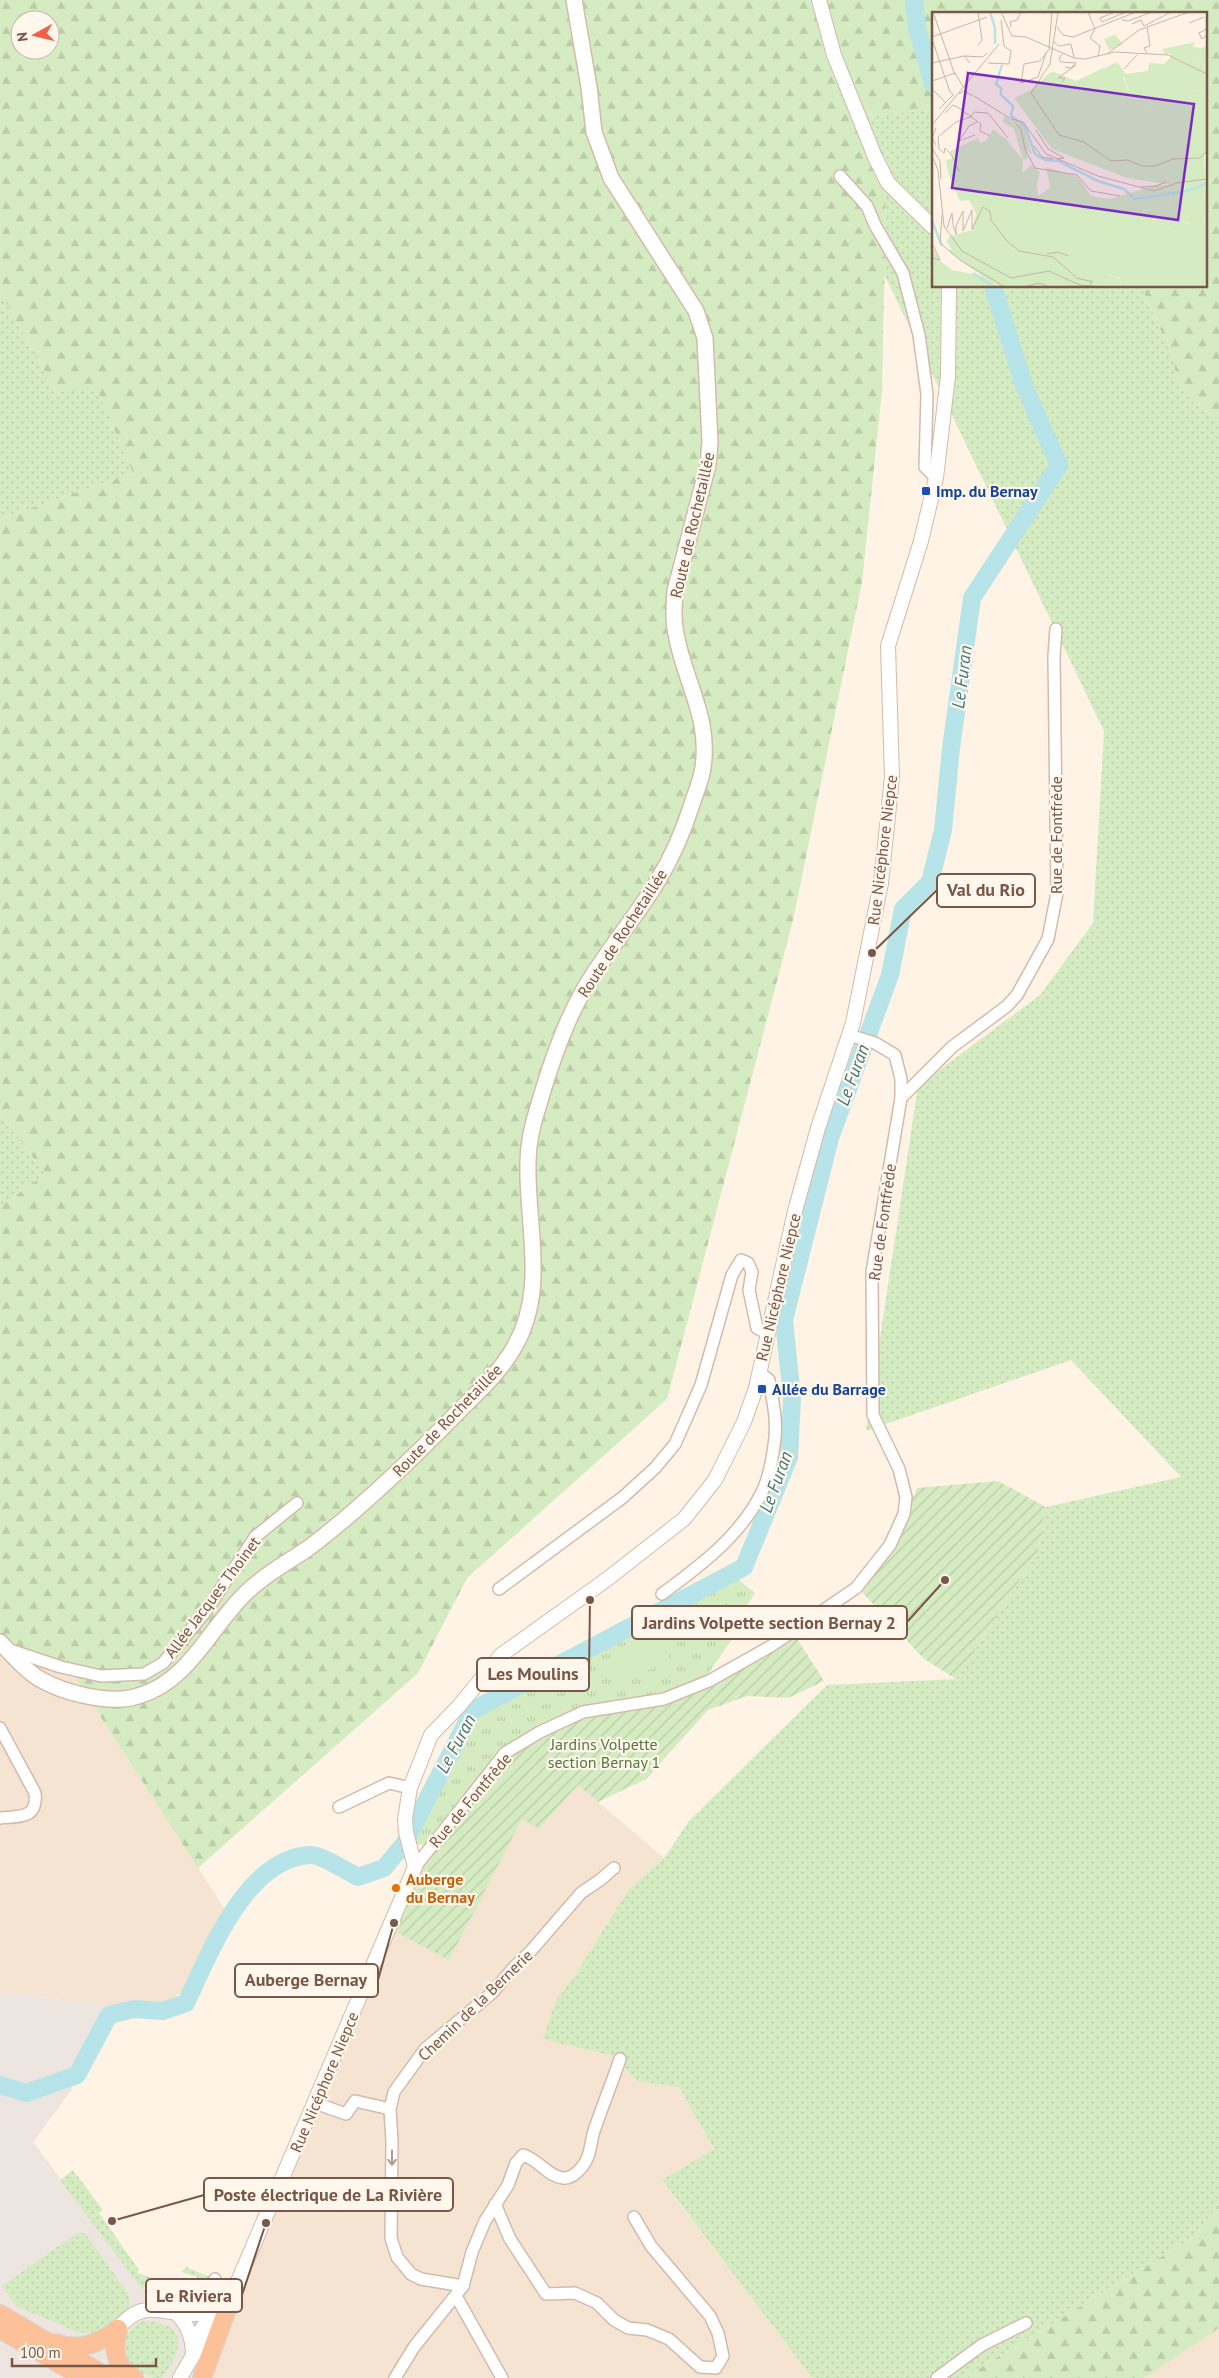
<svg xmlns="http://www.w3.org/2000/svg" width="1219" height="2378" viewBox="0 0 1219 2378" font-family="'PT Sans',sans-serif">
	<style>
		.residential { fill: #f6e4d2 }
		.industrial { fill: #ede5df }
		.grass { fill: url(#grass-dots) }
		.forest { fill: url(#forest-firs); fill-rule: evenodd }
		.park { fill: url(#park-tufts) }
		.garden { fill: url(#garden-furrows) }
		.pitch { fill: #d5ecc2 }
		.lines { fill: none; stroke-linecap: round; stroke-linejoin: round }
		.river { stroke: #b7e4e9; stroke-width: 18 }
		.minor-casing { stroke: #d2bbac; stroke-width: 14 }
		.tertiary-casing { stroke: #d2bbac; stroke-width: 16 }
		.secondary-casing { stroke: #d5bbaa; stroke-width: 18 }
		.trunk-casing { stroke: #dcd3cf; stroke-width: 20 }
		.minor { stroke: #fff; stroke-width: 11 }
		.tertiary { stroke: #fff; stroke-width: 14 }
		.secondary { stroke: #fff; stroke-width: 15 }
		.trunk { stroke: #fdc199; stroke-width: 18 }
		.oneway { stroke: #ae9a91 }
		.transit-dot { fill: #1a4fb4; stroke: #fff7ec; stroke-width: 2 }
		.food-dot { fill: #e8710a; stroke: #fff7ec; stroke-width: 2 }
		.labels { text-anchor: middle; stroke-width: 4.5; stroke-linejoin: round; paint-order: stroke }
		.transit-label { font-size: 16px; font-weight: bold; fill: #164399; stroke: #fff7ec; text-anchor: start }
		.street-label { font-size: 16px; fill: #785748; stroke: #fff7ec }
		.park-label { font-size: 16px; fill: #51793c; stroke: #fff7ec }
		.food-label { font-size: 16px; font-weight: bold; fill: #c56008; stroke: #fff7ec; text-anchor: start }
		.water-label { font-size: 18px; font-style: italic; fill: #3a767e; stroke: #fff7ec }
		.inset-river { fill: none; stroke: #b7e4e9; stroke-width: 2.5 }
		.inset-road { fill: none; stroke: #c8b5a6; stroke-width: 1 }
		.view { fill: #7b2cbf; fill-opacity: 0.15; stroke: #7b2cbf; stroke-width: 2.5 }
		.inset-edge { fill: none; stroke: #785748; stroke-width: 2.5 }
		.leader { fill: none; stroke: #785748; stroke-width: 2 }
		.callout-dot { fill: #785748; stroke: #fff7ec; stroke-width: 2 }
		.callout { fill: #fff7ec; stroke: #785748; stroke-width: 2 }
		.callout-label { font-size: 18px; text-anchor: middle; font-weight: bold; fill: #785748 }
	</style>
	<defs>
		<pattern id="grass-dots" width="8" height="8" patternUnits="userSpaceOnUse" patternTransform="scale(1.25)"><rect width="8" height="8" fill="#d5ecc2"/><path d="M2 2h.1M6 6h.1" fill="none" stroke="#bacca8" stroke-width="1.8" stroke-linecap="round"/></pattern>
		<pattern id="forest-firs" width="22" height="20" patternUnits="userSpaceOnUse" patternTransform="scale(1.25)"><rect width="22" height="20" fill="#d5ecc2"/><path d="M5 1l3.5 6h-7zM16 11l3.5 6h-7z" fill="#bacca8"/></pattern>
		<pattern id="park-tufts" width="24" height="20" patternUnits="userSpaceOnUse" patternTransform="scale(1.25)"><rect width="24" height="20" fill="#d5ecc2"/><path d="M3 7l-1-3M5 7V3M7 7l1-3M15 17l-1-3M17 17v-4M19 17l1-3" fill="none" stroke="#bacca8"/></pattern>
		<pattern id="garden-furrows" width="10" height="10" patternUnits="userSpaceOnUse" patternTransform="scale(1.25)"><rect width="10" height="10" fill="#d5ecc2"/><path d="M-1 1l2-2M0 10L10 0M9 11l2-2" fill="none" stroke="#bacca8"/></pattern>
	</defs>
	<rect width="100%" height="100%" fill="#fef3e4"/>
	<g class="residential">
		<path d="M0 1636 75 1677 227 1913 185 1990 166 2003 157 2005 107 2006 0 1992Z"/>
		<path d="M578 1785 664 1858 628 1890 574 1977 556 2000 544 2039 613 2056 637 2081 679 2086 714 2150 662 2181 812 2378H195L392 1930 494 1871 522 1819 539 1829Z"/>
		<path d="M1219 2328V2378H1144L1210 2332Z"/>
	</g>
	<path class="industrial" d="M0 1992 107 2006 71 2074 72 2089 33 2142 145 2293 151 2297 192 2306 233 2312 206 2378H0Z"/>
	<g class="grass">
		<path d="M933 110V286H1141L1174 359 1176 378 1193 402 1219 419V2205L1192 2238 964 2378H812L662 2180 714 2149 679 2087 637 2081 613 2056 543 2039 556 2000 574 1977 628 1890 664 1858 689 1821 827 1685 956 1679 1038 1552 1046 1507 1181 1477 1071 1360 866 1431 918 1086 1040 995 1093 923 1104 731 884 274 886 193 866 115Z"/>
		<path d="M0 291 56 393 96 386 133 473 0 519Z"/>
		<path d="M0 1113 45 1174 0 1207Z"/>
		<path d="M73 2170 103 2210 99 2213 139 2270 137 2273 153 2278 143 2289 191 2303C202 2300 200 2285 197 2277L184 2273 182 2271 186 2267 210 2277 212 2296 208 2302C196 2310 157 2301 145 2293L60 2180Z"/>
		<path d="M77 2233H85L128 2294 130 2305 107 2330 95 2334 77 2332 16 2306 2 2286Z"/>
		<path d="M143 2321C188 2322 185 2349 162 2378 146 2378 136 2371 125 2361 123 2339 121 2332 143 2321Z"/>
	</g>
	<g class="forest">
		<path d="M0 0H1219V419L1193 402 1176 378 1174 359 1141 286H1205V14H933V110L866 115 886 193 882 390 862 582 793 920 667 1399 467 1578 418 1673 198 1868 75 1677 0 1636V1207L45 1174 0 1113V519L133 473 96 387 56 393 0 291ZM20 20H50V50H20Z"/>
		<path d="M1219 2205V2328L1144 2378H964L1192 2238Z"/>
	</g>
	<path class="park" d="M735 1577 755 1593 733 1625 739 1629 703 1681 501 1753 423 1845 416 1844 414 1839 461 1741 467 1736 480 1710 662 1620 694 1597Z"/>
	<g class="garden">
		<path d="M998 1481 1046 1507 1038 1552 956 1679 923 1658 861 1591 895 1542 917 1488Z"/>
		<path d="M794 1634 824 1681 788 1698 747 1696 708 1710 646 1779 598 1802 578 1785 539 1829 522 1819 449 1960 392 1930 419 1870 507 1759 540 1737 586 1715 678 1698 740 1670Z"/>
	</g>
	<path class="pitch" d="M657 1633 670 1659 620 1685 607 1659Z"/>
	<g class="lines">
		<g class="river">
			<path d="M914 0 917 28 933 84"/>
			<path d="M0 2085 26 2093 77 2075 109 2015 134 2009 163 2011 186 2003C210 1953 246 1858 310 1855 320 1854 348 1872 358 1877L384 1868 404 1844 473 1710 744 1567 789 1457 792 1399 784 1320 830 1138 890 975 903 909 930 882 943 830 951 748 972 598 1059 465 1025 388 993 286"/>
		</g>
		<defs>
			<g id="minor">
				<path d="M840 176 867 206 875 225 903 273 919 335 927 394 925 467 936 478"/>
				<path d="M849 1035 875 1043 895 1055 901 1079V1098"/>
				<path d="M499 1589 622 1498 655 1468 675 1444 701 1385 732 1275 741 1260 748 1263 752 1272 749 1290 757 1328 767 1333"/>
				<path d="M662 1594C700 1566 740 1536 761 1494 768 1481 772 1460 774 1445 778 1424 773 1401 769 1380L759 1372"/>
				<path d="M7 1649 61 1667 101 1676 144 1674 163 1663 206 1611 255 1537 297 1503"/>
				<path d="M0 1728 35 1793C38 1819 20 1816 0 1818"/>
				<path d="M339 1807 389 1783 410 1788"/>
				<path d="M415 1867 505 1753 540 1732 583 1712 664 1699 709 1681 771 1646 856 1588 890 1545 904 1514 906 1497 899 1469 873 1415 872 1272 901 1098 952 1047 1007 1006 1017 995 1048 939 1057 893 1054 656 1056 629"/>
				<path d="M315 2103 346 2114 355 2101 390 2109"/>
				<path d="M495 2204 510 2239 546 2294 575 2293 597 2303 614 2320 628 2328 647 2330 669 2339 700 2367 716 2368 723 2356 718 2333 710 2316 651 2246 634 2217"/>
				<path d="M215 2279 220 2304"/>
				<path d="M463 2286 421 2279 411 2274 397 2257 391 2238 392 2142 390 2109 394 2092 425 2049 492 1993 515 1966 530 1952 581 1893 600 1880 614 1868"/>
				<path d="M456 2296 502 2378"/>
				<path d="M193 2339 214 2308"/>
				<path d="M395 2378 414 2347 463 2286 472 2252 485 2221 508 2185 516 2163 523 2155C538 2159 547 2176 563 2178 570 2179 577 2173 582 2167 591 2156 590 2144 594 2131 602 2107 612 2083 620 2059"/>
				<path d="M937 2378 982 2345 1026 2323"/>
			</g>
			<g id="tertiary">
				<path d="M819 0 834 55 875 157 888 183 933 227"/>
				<path d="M178 2315C189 2326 193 2339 193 2355"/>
				<path d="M118 2329C152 2284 182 2336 222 2302"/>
				<path d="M180 2378 217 2313 233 2293 415 1867 406 1832 405 1819 410 1788 431 1735 459 1706 501 1655 606 1580 684 1519 715 1480 744 1422 756 1388 795 1211 818 1128 853 1023 881 883 892 777 888 646 921 541 936 478 948 376 949 286"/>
			</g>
			<path id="secondary" d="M0 1642C11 1654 24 1669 38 1678 63 1693 110 1705 138 1696 190 1682 212 1623 249 1590 267 1573 290 1561 310 1547 361 1508 408 1463 453 1417 473 1396 497 1376 512 1351 549 1291 526 1227 528 1162 528 1142 533 1122 539 1104 550 1066 563 1027 582 993 604 954 634 920 657 882 673 856 684 830 693 801 696 792 700 782 702 773 713 718 682 679 675 628 673 616 674 604 675 591L708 465 710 442 705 338 696 311 611 178 594 132 589 87 574 0"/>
			<g id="trunk">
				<path d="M0 2314 109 2378"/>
				<path d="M0 2329 84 2378"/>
				<path d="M118 2329C113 2349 114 2366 134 2378"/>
				<path d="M56 2343C78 2352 101 2343 118 2329"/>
				<path d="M202 2378 233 2293"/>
			</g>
		</defs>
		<use href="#minor" class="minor-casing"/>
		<use href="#tertiary" class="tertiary-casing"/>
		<use href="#secondary" class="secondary-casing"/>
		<use href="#trunk" class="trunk-casing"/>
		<use href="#minor" class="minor"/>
		<use href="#tertiary" class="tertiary"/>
		<use href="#secondary" class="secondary"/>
		<use href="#trunk" class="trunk"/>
	</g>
	<defs><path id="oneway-shaft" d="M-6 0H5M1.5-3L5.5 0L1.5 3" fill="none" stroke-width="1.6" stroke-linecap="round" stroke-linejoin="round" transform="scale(1.25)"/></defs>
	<use class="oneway" href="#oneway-shaft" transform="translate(392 2158) rotate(90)"/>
	<g class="transit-dot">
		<rect x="921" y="486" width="10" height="10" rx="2.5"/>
		<rect x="757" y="1384" width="10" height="10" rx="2.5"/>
	</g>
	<circle class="food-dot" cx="396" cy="1888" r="5"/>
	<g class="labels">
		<g class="transit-label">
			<text x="936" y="497">Imp. du Bernay</text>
			<text x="772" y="1395">Allée du Barrage</text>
		</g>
		<g class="street-label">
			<text transform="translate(692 525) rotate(-77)" y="6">Route de Rochetaillée</text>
			<text transform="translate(1056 835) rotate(-90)" y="6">Rue de Fontfrède</text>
			<text transform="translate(882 850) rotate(-83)" y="6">Rue Nicéphore Niepce</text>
			<text transform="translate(622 933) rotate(-57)" y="6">Route de Rochetaillée</text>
			<text transform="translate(882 1222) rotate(-82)" y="6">Rue de Fontfrède</text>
			<text transform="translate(778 1287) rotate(-77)" y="6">Rue Nicéphore Niepce</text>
			<text transform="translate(447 1420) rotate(-46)" y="6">Route de Rochetaillée</text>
			<text transform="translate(212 1597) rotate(-53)" y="6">Allée Jacques Thoinet</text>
			<text transform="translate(470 1800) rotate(-50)" y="6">Rue de Fontfrède</text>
			<text transform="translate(475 2005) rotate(-44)" y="6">Chemin de la Bernerie</text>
			<text transform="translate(324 2082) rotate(-67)" y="6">Rue Nicéphore Niepce</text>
		</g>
		<g class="park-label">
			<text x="604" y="1750">Jardins Volpette<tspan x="604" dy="18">section Bernay 1</tspan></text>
		</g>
		<g class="food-label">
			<text x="406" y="1885">Auberge<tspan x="406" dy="18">du Bernay</tspan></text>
		</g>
		<g class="water-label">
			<text transform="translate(962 677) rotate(-83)" y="6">Le Furan</text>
			<text transform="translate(853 1075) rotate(-70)" y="6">Le Furan</text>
			<text transform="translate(776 1482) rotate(-70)" y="6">Le Furan</text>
			<text transform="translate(456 1744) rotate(-62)" y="6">Le Furan</text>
		</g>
	</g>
	<g transform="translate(932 12)">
		<rect width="275" height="275" fill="#fef3e4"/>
		<path d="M239 45 266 57 274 66 275 77 261 79 215 99 211 79 198 82 192 65 150 81 144 69 185 50 194 62 216 59 217 51 232 52ZM61 117 74 127 91 148 90 161 105 172 106 184 118 176 114 155 146 165 159 184 178 187 224 173H239L238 194 210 199 222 234 232 229 235 218 246 208 257 212 267 202 275 214V275H189L188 266 87 241 33 176 18 139 46 126 48 131 54 129Z" fill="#d5ecc2"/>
		<path d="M275 34V68L266 57 269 36ZM122 60 144 69 150 81 182 68 189 61 198 82 211 78 215 99 260 79 275 77V141L272 142 275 214 267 202 260 212 246 208 235 218 233 229 222 234 214 246H197L190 234 192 219 208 200 238 194 239 173 195 166 120 137 82 86 101 77 117 61ZM21 146 33 176 87 241 144 253 188 267 189 275H0V235L9 250 20 258 50 264 17 240 19 237 14 229 18 224 40 218 44 201 37 188 28 189 16 161 14 148Z" fill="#d5ecc2"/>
		<path d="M183 23 191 32 177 38 172 27ZM82 107 93 115 100 143 93 137Z" fill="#d5ecc2"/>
		<path d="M264 30 260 35 269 36 266 57 239 45 238 41 233 43 230 37ZM73 104 88 117 96 146 91 148 82 117 70 109ZM99 153 108 160 105 172 90 161Z" fill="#d5ecc2"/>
		<path class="inset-river" d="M58 0 63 16V32M70 53 64 72 69 76V83L81 94 79 104 93 114 103 142 113 148 126 149 166 169 192 177 203 187 254 179 275 172M0 209 10 234M41 261 62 275"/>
		<path class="inset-road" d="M1 0 23 63M46 0 50 28 46 33M69 0 80 24 94 25 142 46 153 47 183 40 236 43 275 62M126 0 118 52 99 81 127 123 152 130 179 149 195 148 210 154H223L241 147 268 146 275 139M156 0 163 17 158 26 168 34 166 44M190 8 196 9 220 0M170 10 194 0M170 10 168 6 183 0M257 11 272 5M200 12 209 8 212 14M212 14 239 0M79 15 78 10 85 8 89 0M125 15 131 23 141 25 204 0M215 15 218 34 212 36 215 41M275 17 267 21 270 27 275 23M0 25 55 5M0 27 18 80 22 83M122 30 127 34 139 32 142 46M117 36 120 0M114 41 106 65 89 71 92 52 108 49 118 36M130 42 127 47 129 50 144 51 139 56 133 55M175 42 207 18 257 0M32 44 51 45 55 41M0 51 32 44 38 51M56 51 77 52 79 39 72 34 69 8M192 57 205 43M23 61 32 76M0 69 23 61M130 70 133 66H126L144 53M0 77 14 91M27 82 32 79 41 84M42 84 79 107 89 117 93 137 103 156 145 163 159 179 188 184M7 97 21 83M13 101 21 93 27 96 49 112 48 119 58 124M56 101 76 126M38 106 42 100 56 101M80 107 91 110 114 142 166 164 222 179 245 171 275 167M0 113 67 32M104 118 116 137 132 146 125 147M43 123 27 129 37 114 45 110M4 133 0 126 4 116M102 134 110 145 121 147M0 136 8 149 9 167M0 144 6 158 12 214 30 239 79 266 117 259 148 273 173 275M27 159 19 142 13 136 12 141 7 137 6 125 24 110 38 105M209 175 224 174 234 170M15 216 20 201 21 213 24 222V214L31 199V219L40 198V217L51 195 58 199 59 208 75 229 87 239 121 245 145 266 161 270 158 272M0 231 8 248 0 246M8 231 28 248 73 275M8 231 10 203M115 242 125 240 137 244M91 275 107 271 118 275"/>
		<path class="view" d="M36 61 262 92 246 208 20 176Z"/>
		<rect width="275" height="275" class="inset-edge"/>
	</g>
	<path class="leader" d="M872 953L937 890M945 1580L907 1622M590 1600L589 1674M394 1923L378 1980M112 2221L204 2195M266 2223L242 2295"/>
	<g class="callout-dot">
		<circle cx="872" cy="953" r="5"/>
		<circle cx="945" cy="1580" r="5"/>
		<circle cx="590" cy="1600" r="5"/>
		<circle cx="394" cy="1923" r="5"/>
		<circle cx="112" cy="2221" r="5"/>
		<circle cx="266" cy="2223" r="5"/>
	</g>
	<g class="callout">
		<rect x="937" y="874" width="98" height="33" rx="5"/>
		<rect x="632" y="1606" width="275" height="33" rx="5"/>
		<rect x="477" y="1658" width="112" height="33" rx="5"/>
		<rect x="235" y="1964" width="143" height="33" rx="5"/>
		<rect x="204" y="2178" width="249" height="33" rx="5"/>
		<rect x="146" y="2279" width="96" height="33" rx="5"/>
	</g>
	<g class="callout-label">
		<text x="986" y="896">Val du Rio</text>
		<text x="769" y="1629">Jardins Volpette section Bernay 2</text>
		<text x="533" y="1680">Les Moulins</text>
		<text x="306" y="1986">Auberge Bernay</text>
		<text x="328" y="2201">Poste électrique de La Rivière</text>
		<text x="194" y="2302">Le Riviera</text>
	</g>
	<g transform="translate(35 35) rotate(262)"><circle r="24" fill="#fff7ec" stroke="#c9b7aa"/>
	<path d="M0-4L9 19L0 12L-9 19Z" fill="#ef6142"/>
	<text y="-8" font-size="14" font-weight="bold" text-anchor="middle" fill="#785748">N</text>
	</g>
	<path d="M12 2358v8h144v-8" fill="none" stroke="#785748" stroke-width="2.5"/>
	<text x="20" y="2358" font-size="15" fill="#785748" stroke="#fff7ec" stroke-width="4" paint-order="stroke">100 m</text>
</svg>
